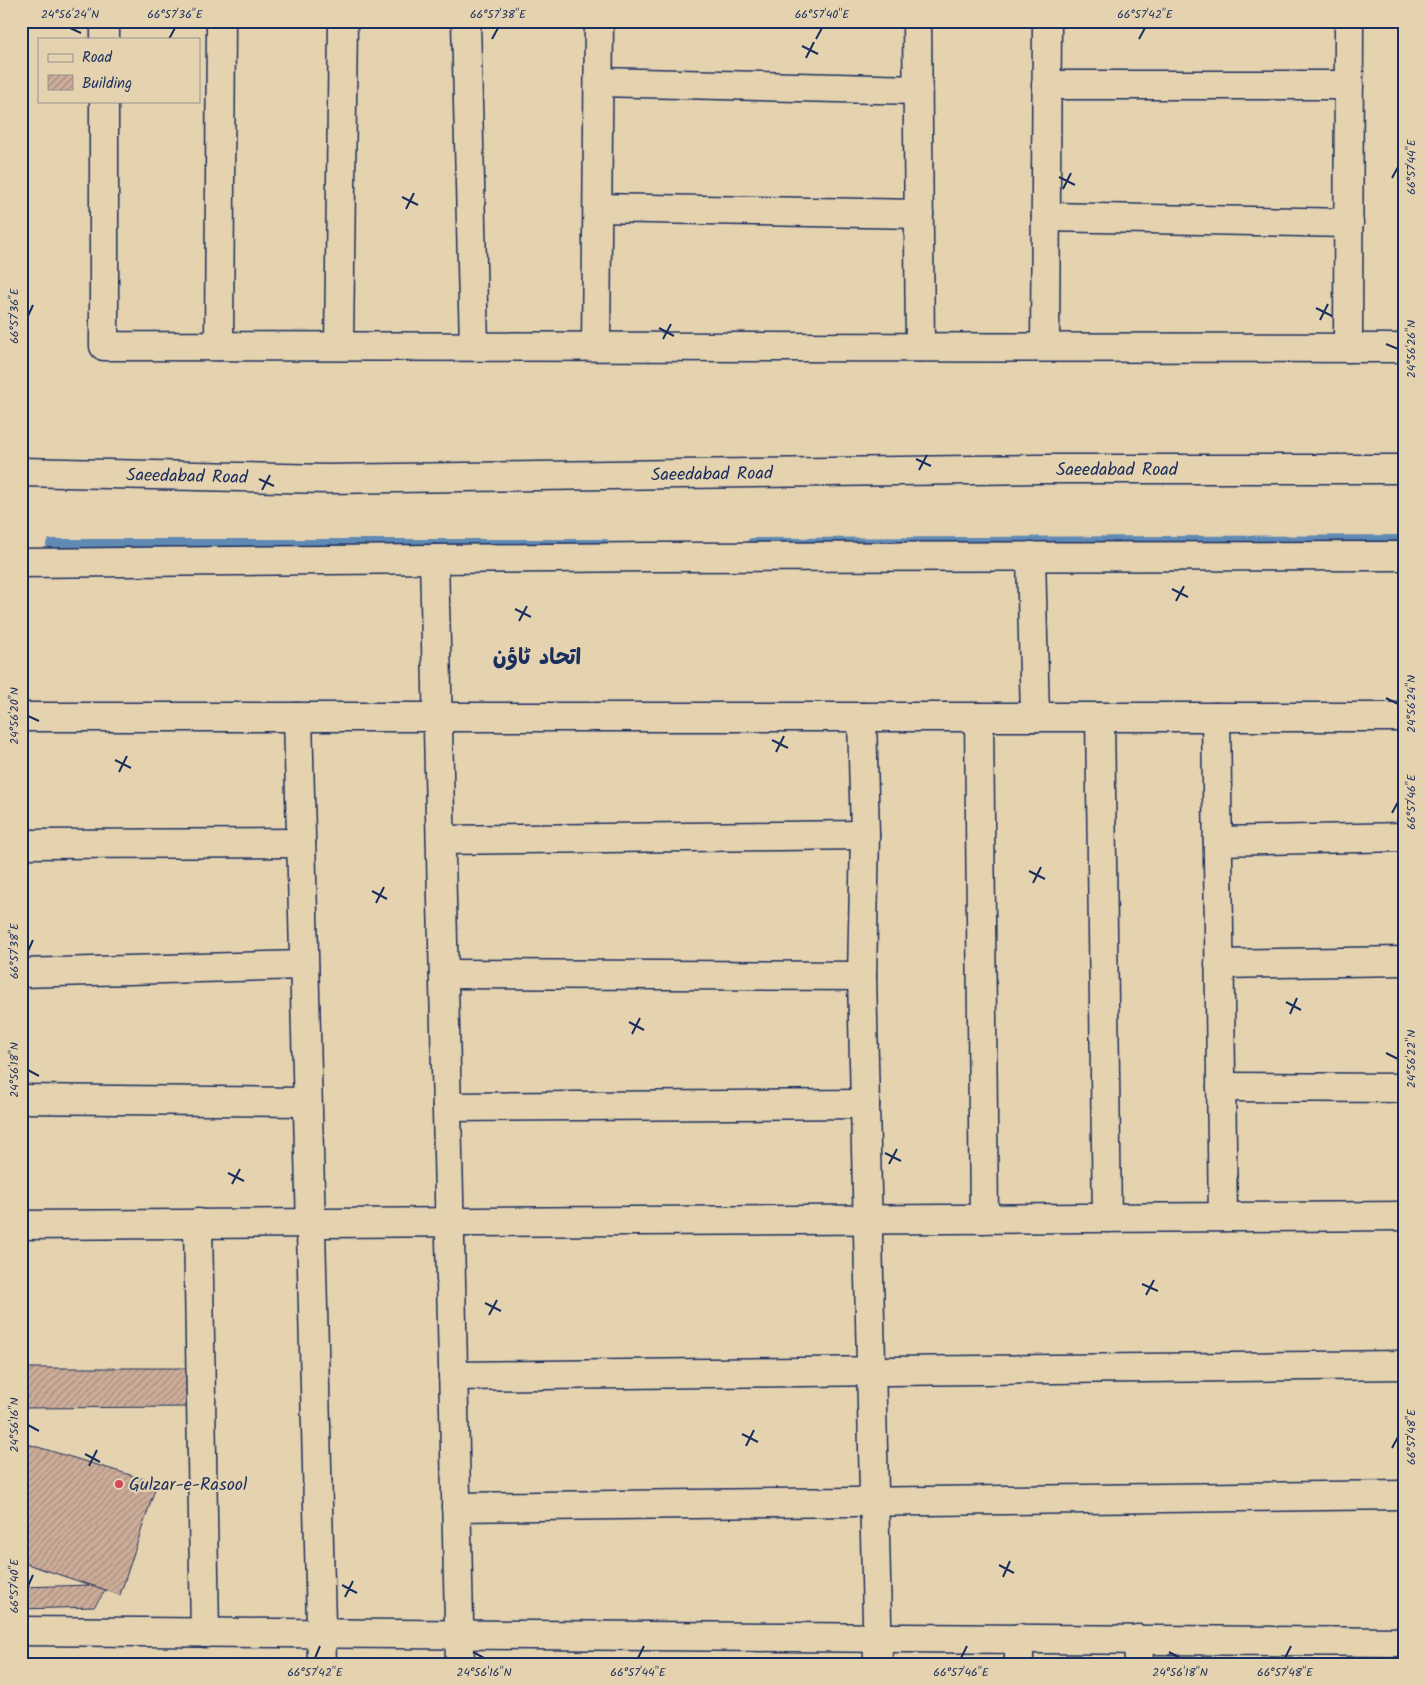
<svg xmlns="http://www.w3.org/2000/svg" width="1425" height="1685" viewBox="0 0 1425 1685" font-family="Kalam,'Playpen Sans Arabic',sans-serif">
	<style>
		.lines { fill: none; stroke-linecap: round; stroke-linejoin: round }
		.stream { stroke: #618ab4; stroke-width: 10 }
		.building { fill: url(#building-hatch); stroke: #1b2f5e }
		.minor-casing { stroke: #1b2f5e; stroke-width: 31 }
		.minor { stroke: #e5d3b0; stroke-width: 28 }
		.ticks { fill: none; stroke: #1b2f5e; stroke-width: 2 }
		.poi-dot { fill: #d1495b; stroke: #e5d3b0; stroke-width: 2 }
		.labels { text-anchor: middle; stroke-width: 4; stroke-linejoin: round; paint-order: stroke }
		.street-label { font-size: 18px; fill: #1b2f5e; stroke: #e5d3b0 }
		.poi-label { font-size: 18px; fill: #1b2f5e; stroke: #e5d3b0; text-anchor: start }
		.district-label { font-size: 22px; font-weight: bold; fill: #1b2f5e; stroke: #e5d3b0 }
		.neatline { fill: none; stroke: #1b2f5e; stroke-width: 2 }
		.ticks-label { font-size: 12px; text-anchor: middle; fill: #1b2f5e }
	</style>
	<defs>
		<pattern id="building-hatch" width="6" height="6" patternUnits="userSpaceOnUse" patternTransform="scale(1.25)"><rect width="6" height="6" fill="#cdad99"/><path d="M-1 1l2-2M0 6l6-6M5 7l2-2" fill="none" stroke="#a68d80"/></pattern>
	</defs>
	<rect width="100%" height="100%" fill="#e5d3b0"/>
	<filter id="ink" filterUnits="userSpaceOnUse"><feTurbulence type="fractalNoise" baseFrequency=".02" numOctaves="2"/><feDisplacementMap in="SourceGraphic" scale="10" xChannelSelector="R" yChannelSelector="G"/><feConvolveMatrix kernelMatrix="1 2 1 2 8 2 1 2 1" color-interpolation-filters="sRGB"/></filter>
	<g filter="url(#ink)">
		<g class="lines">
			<g class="stream">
				<path d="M752 543C970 542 1187 540 1404 540"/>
				<path d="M51 544H605"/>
			</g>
		</g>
		<g class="building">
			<path d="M21 1368H192L190 1407 21 1408Z"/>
			<path d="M21 1442 157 1483 120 1595 21 1562Z"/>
			<path d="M91 1585 106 1590 94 1607 21 1609V1587Z"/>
		</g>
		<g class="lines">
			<defs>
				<g id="minor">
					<path d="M466 21 474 346"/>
					<path d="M917 21 920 347"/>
					<path d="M105 39V21"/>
					<path d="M599 82 918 90"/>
					<path d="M1046 85H1349"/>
					<path d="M104 101V346L1404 348"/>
					<path d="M598 208 919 214"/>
					<path d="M1046 217 1349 223"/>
					<path d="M219 346 221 21"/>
					<path d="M339 346 343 21"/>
					<path d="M596 346 599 21"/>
					<path d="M1045 347 1047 21"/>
					<path d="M1348 348 1349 21"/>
					<path id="s1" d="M21 472 327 479 1037 469H1404"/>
					<path d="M1031 556 1035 717"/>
					<path d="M434 559 460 1664"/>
					<path d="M21 563 649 557 1404 556"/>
					<path d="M21 717H1404"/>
					<path d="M298 717 322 1664"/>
					<path d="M862 717 865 835 862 976 878 1664"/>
					<path d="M979 717 984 1219"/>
					<path d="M1100 717 1107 1218"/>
					<path d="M1216 717 1223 1217"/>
					<path d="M441 840 865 835"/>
					<path d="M1218 841 1404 837"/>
					<path d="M21 844 301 843"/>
					<path d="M1219 964 1404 961"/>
					<path d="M21 973 304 965"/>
					<path d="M444 974 862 976"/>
					<path d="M1221 1087 1404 1088"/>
					<path d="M21 1099 307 1102"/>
					<path d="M447 1107 865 1104"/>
					<path d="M198 1223 205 1633"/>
					<path d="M21 1225 1404 1216"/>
					<path d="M453 1376 1404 1365"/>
					<path d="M456 1507 1404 1495"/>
					<path d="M21 1631 1404 1642"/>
					<path d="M1019 1638V1664"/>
					<path d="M1138 1639 1139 1664"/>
				</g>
			</defs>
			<use href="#minor" class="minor-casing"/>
			<use href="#minor" class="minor"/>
		</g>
	</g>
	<path class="ticks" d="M70 28 81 33M169 39 175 28M492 39 498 28M816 39 822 28M1139 39 1145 28M802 46 818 54M806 58 814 42M1059 177 1075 185M1392 178 1398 167M1063 189 1071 173M402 197 418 205M406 209 414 193M1316 308 1332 316M28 316 33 305M1320 320 1328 304M659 328 674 336M663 339 671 324M1386 344 1398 349M916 459 931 466M919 470 927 455M259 479 274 486M262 490 270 475M1172 589 1188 597M1176 601 1184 586M515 609 531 617M519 621 527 606M1386 698 1398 704M28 716 39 721M772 740 788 748M776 752 784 736M115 760 131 768M119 772 127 756M1392 813 1398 802M1029 871 1045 879M1033 883 1041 867M372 891 387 899M376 903 384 887M28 951 33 940M1286 1002 1301 1010M1290 1014 1297 998M629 1022 644 1030M632 1034 640 1018M1386 1053 1398 1059M28 1070 39 1076M885 1153 901 1161M889 1164 897 1149M228 1173 244 1181M232 1184 240 1169M1142 1284 1158 1291M1146 1295 1154 1280M485 1303 501 1311M489 1315 497 1300M28 1425 39 1431M742 1434 758 1442M746 1446 754 1430M1392 1448 1398 1437M85 1454 100 1462M89 1466 97 1450M999 1565 1014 1573M1003 1577 1010 1561M342 1585 357 1593M28 1586 33 1575M345 1597 353 1581M473 1652 484 1658M1169 1652 1180 1658M315 1658 320 1646M638 1658 644 1646M961 1658 967 1646M1285 1658 1291 1646"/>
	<circle class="poi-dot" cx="119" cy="1484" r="5"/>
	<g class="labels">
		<g class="street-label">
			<text dy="6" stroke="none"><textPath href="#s1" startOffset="1096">Saeedabad Road</textPath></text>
			<text dy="6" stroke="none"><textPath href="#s1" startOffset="691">Saeedabad Road</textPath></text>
			<text dy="6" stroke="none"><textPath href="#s1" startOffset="166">Saeedabad Road</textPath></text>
		</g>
		<g class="poi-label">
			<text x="129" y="1490">Gulzar-e-Rasool</text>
		</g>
		<g class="district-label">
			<text x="537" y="664">اتحاد ٹاؤن</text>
		</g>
	</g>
	<rect width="1425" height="1685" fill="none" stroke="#e5d3b0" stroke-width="55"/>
	<rect x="38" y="38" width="162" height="65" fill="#e5d3b0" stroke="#94918f"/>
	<rect x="48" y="54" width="25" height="8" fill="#e5d3b0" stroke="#94918f"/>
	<text x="82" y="62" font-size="15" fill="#1b2f5e">Road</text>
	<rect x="48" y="75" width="25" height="15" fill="url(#building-hatch)" stroke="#94918f"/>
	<text x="82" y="88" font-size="15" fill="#1b2f5e">Building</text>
	<rect x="28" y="28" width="1370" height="1630" class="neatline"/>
	<g class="ticks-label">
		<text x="70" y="18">24°56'24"N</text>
		<text x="175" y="18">66°57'36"E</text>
		<text x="498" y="18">66°57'38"E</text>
		<text x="822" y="18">66°57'40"E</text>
		<text x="1145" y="18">66°57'42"E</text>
		<text transform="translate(1411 167) rotate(-90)" y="4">66°57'44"E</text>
		<text transform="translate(14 316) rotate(-90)" y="4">66°57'36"E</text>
		<text transform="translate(1411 349) rotate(-90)" y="4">24°56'26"N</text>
		<text transform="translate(1411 704) rotate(-90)" y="4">24°56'24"N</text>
		<text transform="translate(14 716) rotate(-90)" y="4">24°56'20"N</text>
		<text transform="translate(1411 802) rotate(-90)" y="4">66°57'46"E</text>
		<text transform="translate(14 951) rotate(-90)" y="4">66°57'38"E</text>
		<text transform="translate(1411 1059) rotate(-90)" y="4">24°56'22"N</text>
		<text transform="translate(14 1070) rotate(-90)" y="4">24°56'18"N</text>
		<text transform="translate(14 1425) rotate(-90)" y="4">24°56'16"N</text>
		<text transform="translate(1411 1437) rotate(-90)" y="4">66°57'48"E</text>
		<text transform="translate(14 1586) rotate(-90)" y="4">66°57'40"E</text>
		<text x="315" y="1676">66°57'42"E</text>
		<text x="484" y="1676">24°56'16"N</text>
		<text x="638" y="1676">66°57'44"E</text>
		<text x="961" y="1676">66°57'46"E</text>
		<text x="1180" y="1676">24°56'18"N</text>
		<text x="1285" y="1676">66°57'48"E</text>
	</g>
</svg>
